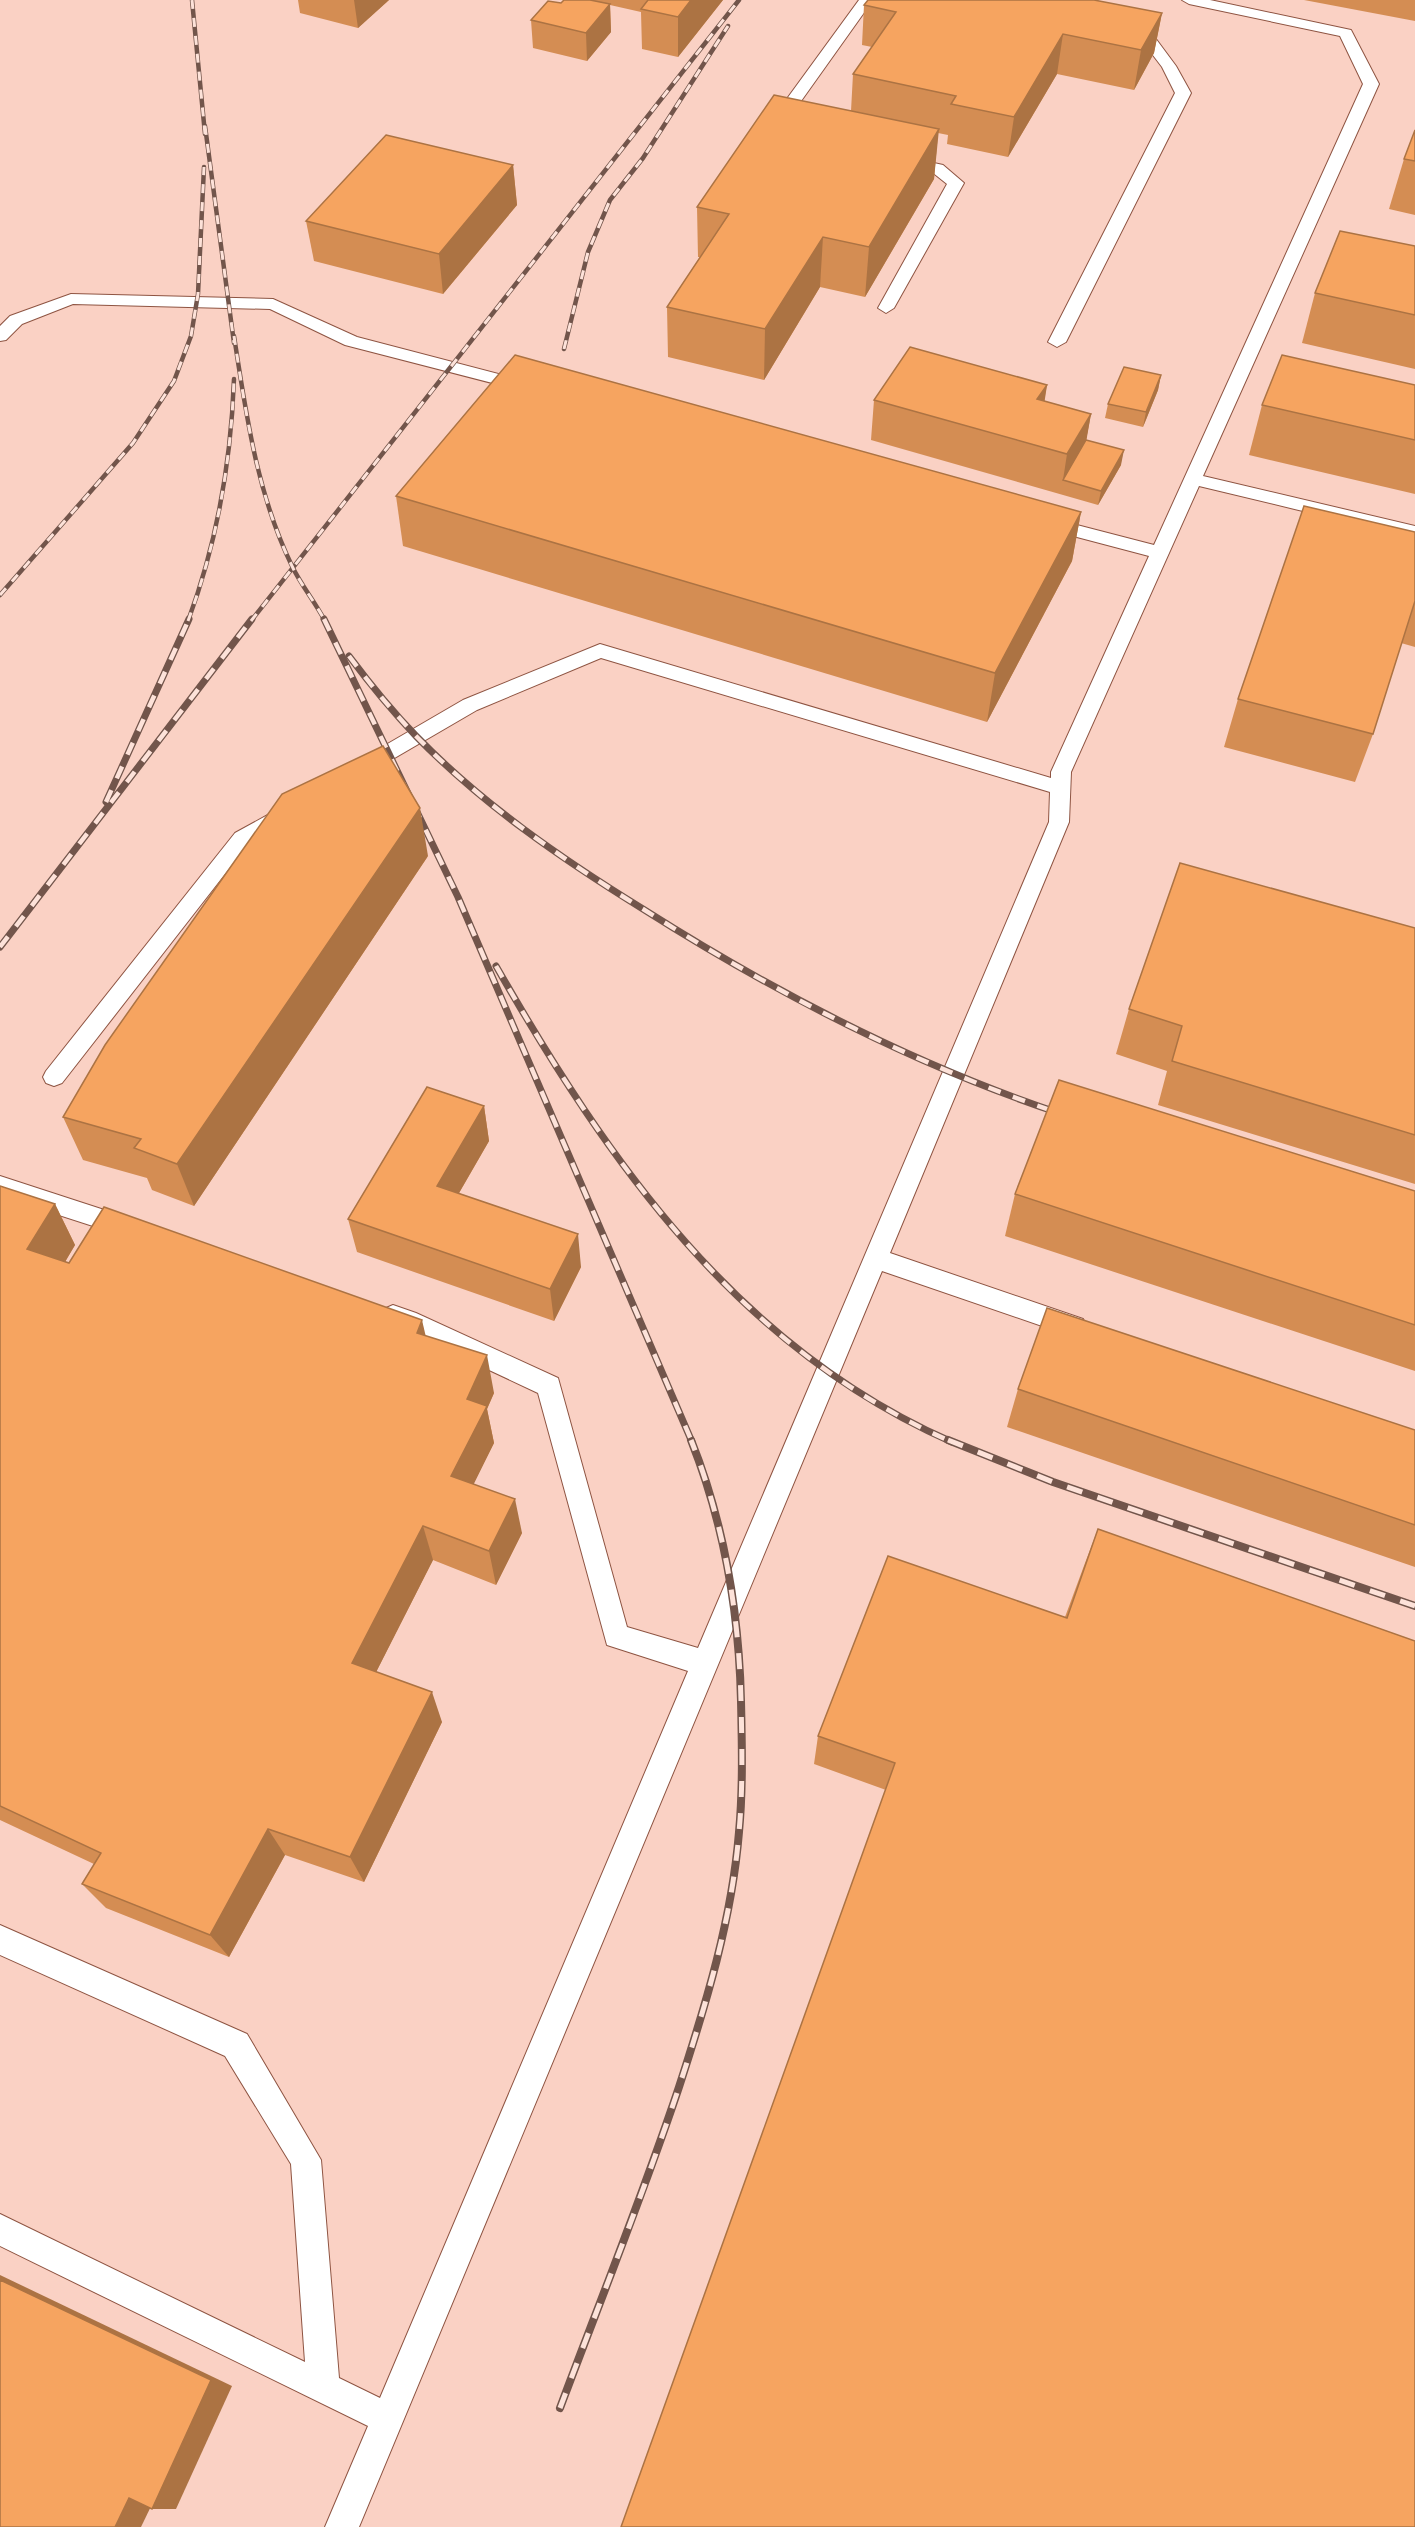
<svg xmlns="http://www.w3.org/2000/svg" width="1415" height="2527" viewBox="0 0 1415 2527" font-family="Mulish,sans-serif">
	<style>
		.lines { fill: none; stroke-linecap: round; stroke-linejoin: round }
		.lane-casing { stroke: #8e5442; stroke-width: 2 }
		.lane { fill: #fff; fill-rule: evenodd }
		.rail-far2-casing { stroke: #72554b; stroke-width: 4.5 }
		.rail-far1-casing { stroke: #72554b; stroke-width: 7 }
		.rail-casing { stroke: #72554b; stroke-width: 8 }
		.rail-far2 { stroke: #fde2d9; stroke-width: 3; stroke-dasharray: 9; stroke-linecap: butt }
		.rail-far1 { stroke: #fde2d9; stroke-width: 4.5; stroke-dasharray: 13; stroke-linecap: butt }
		.rail { stroke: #fde2d9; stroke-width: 5; stroke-dasharray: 16; stroke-linecap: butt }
		.wall { fill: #d48d53 }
		.shaded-wall { fill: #ac7343 }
		.building { fill: #f6a460; stroke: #ac7343; stroke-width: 1.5 }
	</style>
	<rect width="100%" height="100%" fill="#fad1c4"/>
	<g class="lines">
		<defs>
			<g id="lane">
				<path d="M859 0H873L794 111 797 127 794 130H784L778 111Z"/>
				<path d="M1182 0H1210L1351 30 1379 84 1203 476 1415 526V538L1199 486 1071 772 1069 822 890 1253 1083 1319 1086 1326 1083 1333 1074 1337 882 1271 359 2527H325L368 2426 0 2246V2214L305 2362 291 2164 225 2056 0 1955V1925L247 2034 321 2160 339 2378 380 2398 688 1671 607 1645 538 1393 408 1332 384 1323 381 1316 384 1309 393 1305 416 1313 558 1378 627 1627 698 1648 1049 822 1050 792 601 658 477 710 367 774 360 776 353 774 350 769 353 764 463 700 600 644 1051 778V772L1149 556 1039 527 1037 523 1046 517 1154 545 1363 84 1340 36 1189 4Z"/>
				<path d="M1127 34 1156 39 1176 66 1191 93 1066 342 1057 347 1048 342 1175 93 1162 67 1146 46 1122 41 1120 38 1122 35Z"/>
				<path d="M902 156 943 165 964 183 894 308 886 313 878 308 947 184 932 172 896 164 894 161Z"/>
				<path d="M71 294 273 299 357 337 533 383 536 387 527 392 345 345 270 309 73 304 22 324 6 340 0 341V326L10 316Z"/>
				<path d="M284 806 291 809 294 814 291 819 249 843 62 1083 54 1086 46 1083 43 1077 46 1071 235 833Z"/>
				<path d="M0 1176 135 1220 139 1227 135 1234 127 1237 0 1196Z"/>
			</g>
		</defs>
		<use href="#lane" class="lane-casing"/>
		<use href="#lane" class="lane"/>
		<defs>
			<g id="rail-far2">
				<path d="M192 0 205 134"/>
				<path d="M205 126 234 343"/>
				<path d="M234 336C246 414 257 494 292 566 301 585 315 602 325 621"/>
				<path d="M564 349 588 252 610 200 643 158 728 26"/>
				<path d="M0 595 133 443 174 381 191 336 198 294 204 167"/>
				<path d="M188 621C217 543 231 462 234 379"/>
				<path d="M251 621 739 0"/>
			</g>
			<g id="rail-far1">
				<path d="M324 619 458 897 692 1442"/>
				<path d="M349 656C370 684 392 711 416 736 482 804 562 859 643 909 774 992 914 1065 1062 1114"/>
				<path d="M106 802 189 619"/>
				<path d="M0 947 252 619"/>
				<path d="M496 966C608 1162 738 1348 952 1442"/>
			</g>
			<g id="rail">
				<path d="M948 1440 1053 1482 1415 1606"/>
				<path d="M560 2408C600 2301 643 2195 679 2087 706 2004 732 1919 739 1832 743 1789 742 1745 741 1701 739 1613 724 1523 691 1440"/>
			</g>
		</defs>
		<use href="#rail-far2" class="rail-far2-casing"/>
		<use href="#rail-far1" class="rail-far1-casing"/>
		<use href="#rail" class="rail-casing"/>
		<use href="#rail-far2" class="rail-far2"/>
		<use href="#rail-far1" class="rail-far1"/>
		<use href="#rail" class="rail"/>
	</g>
	<g class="wall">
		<path d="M298 0H389L358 28 300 13Z"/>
		<path d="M564 0H723L678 57 642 49 641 12 610 5 611 32 587 61 533 48 531 20 561 3Z"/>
		<path d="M1304 0H1415V21Z"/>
		<path d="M864 5 1162 13 1154 53 1134 90 1057 74 1008 157 947 144 948 135 938 133 934 179 865 297 820 287 764 380 668 357 667 307 700 257H698L697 207 851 111 853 74 872 47 862 45Z"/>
		<path d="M1415 130V215L1389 209 1404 159Z"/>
		<path d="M513 165 517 205 443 294 314 261 306 221Z"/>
		<path d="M1415 246V369L1302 343 1315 293Z"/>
		<path d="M1161 375 1158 390 1143 427 1105 418 1108 404Z"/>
		<path d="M1047 385 1044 401 1091 414 1086 440 1121 465 1098 505 871 440 874 400Z"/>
		<path d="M1415 385V494L1249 455 1262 405Z"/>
		<path d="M396 496 1081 512 1072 561 987 722 403 546Z"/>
		<path d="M1415 532V647L1401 643 1373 734 1355 782 1224 747 1238 699Z"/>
		<path d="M428 856 194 1206 152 1190 147 1178 83 1160 63 1117Z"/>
		<path d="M1415 928V1184L1158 1105 1167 1071 1116 1054 1129 1009Z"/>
		<path d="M484 1106 489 1141 459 1193 581 1267 554 1321 357 1252 348 1219Z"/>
		<path d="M0 1186 55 1204 75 1245 65 1262 426 1336 494 1393 487 1409 494 1443 473 1484 522 1533 496 1585 433 1560 376 1672 442 1722 364 1882 285 1855 229 1957 106 1908 82 1884 94 1864 0 1820Z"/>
		<path d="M1415 1191V1371L1005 1236 1015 1194Z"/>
		<path d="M1018 1389 1415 1430V1567L1007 1427Z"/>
		<path d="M1098 1529 1415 1641 886 1790 814 1764 818 1736 1065 1617 1085 1563Z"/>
	</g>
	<g class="shaded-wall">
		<path d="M354 0H389L358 28Z"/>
		<path d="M691 0H723L678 57V17Z"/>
		<path d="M610 4 611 32 587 61 586 33Z"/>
		<path d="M1162 13 1154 53 1134 90 1141 50Z"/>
		<path d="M1063 34 1057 74 1008 157 1014 117Z"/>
		<path d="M939 129 934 179 865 297 869 247Z"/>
		<path d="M513 165 517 205 443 294 439 254Z"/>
		<path d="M823 237 820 287 764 380 765 329Z"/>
		<path d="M1161 375 1158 390 1143 427 1146 412Z"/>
		<path d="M1047 385 1041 425 1037 399Z"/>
		<path d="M1091 414 1084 454 1063 480 1067 454Z"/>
		<path d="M1124 450 1121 465 1098 505 1101 491Z"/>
		<path d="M1081 512 1072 561 987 722 995 673Z"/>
		<path d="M420 808 428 856 194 1206 177 1164Z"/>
		<path d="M484 1106 489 1141 444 1219 437 1186Z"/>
		<path d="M55 1204 75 1245 49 1289 27 1249Z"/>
		<path d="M578 1234 581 1267 554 1321 550 1289Z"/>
		<path d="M422 1320 431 1359 417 1333Z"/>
		<path d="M487 1355 494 1393 487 1409 494 1443 460 1512 451 1476 467 1399Z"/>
		<path d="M515 1499 522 1533 496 1585 489 1551Z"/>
		<path d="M423 1526 433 1560 365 1694 352 1663Z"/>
		<path d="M432 1692 442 1722 364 1882 350 1857Z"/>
		<path d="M268 1829 285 1855 229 1957 210 1935Z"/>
		<path d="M0 2275 232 2386 176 2509H152L0 2280Z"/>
		<path d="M129 2498H155L141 2527H115Z"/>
	</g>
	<g class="building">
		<path d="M564 0H590L610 4 586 33 531 20 548 1 561 3Z"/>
		<path d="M648 0H691L678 17 641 9Z"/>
		<path d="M868 0H1094L1162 13 1141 50 1063 34 1014 117 951 104 956 96 853 74 896 12 864 5Z"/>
		<path d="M774 95 939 129 869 247 823 237 765 329 667 307 729 214 697 207Z"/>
		<path d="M1415 130V161L1404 159Z"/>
		<path d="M386 135 513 165 439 254 306 221Z"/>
		<path d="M1340 231 1415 246V315L1315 293Z"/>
		<path d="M910 347 1047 385 1037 399 1091 414 1067 454 874 400Z"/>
		<path d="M515 355 1081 512 995 673 396 496Z"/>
		<path d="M1282 355 1415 385V440L1262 405Z"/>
		<path d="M1124 367 1161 375 1146 412 1108 404Z"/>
		<path d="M1086 440 1124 450 1101 491 1063 480Z"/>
		<path d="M1304 506 1415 532V601L1373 734 1238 699Z"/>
		<path d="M383 746 420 808 177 1164 134 1148 141 1139 63 1117 105 1045 282 794Z"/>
		<path d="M1180 863 1415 928V1135L1172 1061 1182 1026 1129 1009Z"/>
		<path d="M1059 1080 1415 1191V1325L1015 1194Z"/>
		<path d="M427 1087 484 1106 437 1186 578 1234 550 1289 348 1219Z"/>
		<path d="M0 1186 55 1204 27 1249 69 1263 104 1207 422 1320 417 1333 487 1355 467 1399 487 1406 451 1476 515 1499 489 1551 423 1526 352 1663 432 1692 350 1857 268 1829 210 1935 82 1884 101 1853 0 1806Z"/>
		<path d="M1047 1308 1415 1430V1525L1018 1389Z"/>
		<path d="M1098 1529 1415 1641V2527H621L895 1763 818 1736 888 1556 1067 1618Z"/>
		<path d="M0 2280 211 2380 152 2509 129 2498 115 2527H0Z"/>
	</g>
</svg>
